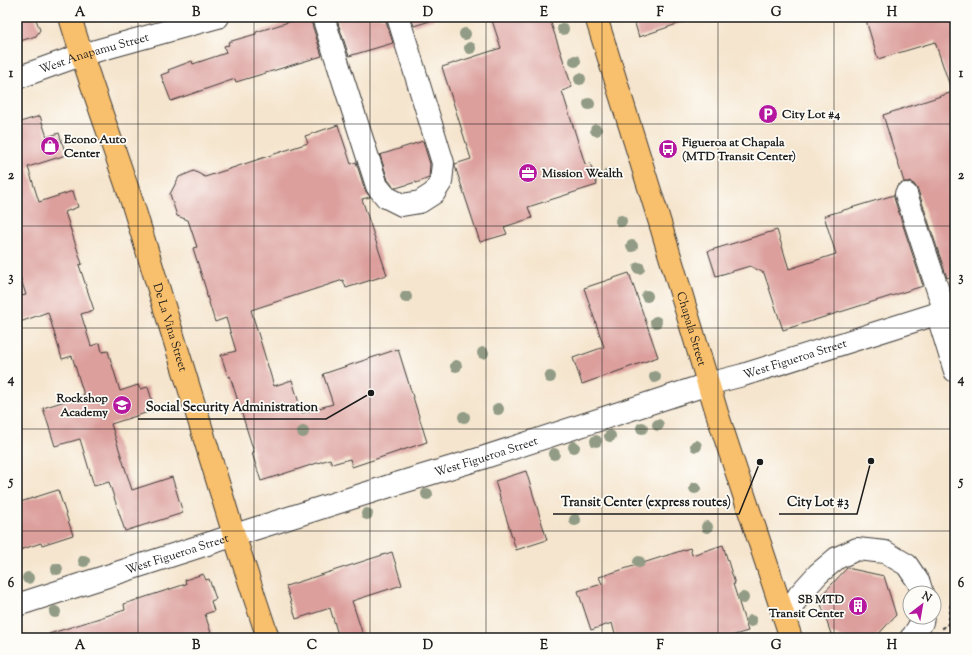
<svg xmlns="http://www.w3.org/2000/svg" width="972" height="655" viewBox="0 0 972 655" font-family="'Sorts Mill Goudy',serif">
	<style>
		.building { fill: #dc9f9c }
		.lines { fill: none; stroke-linecap: round; stroke-linejoin: round }
		.minor-casing { stroke: #3d3a37; stroke-width: 24 }
		.major-casing { stroke: #3d3a37; stroke-width: 24 }
		.path { stroke: #3d3a37; stroke-width: 2.5; stroke-dasharray: 3 3; stroke-linecap: butt }
		.minor { stroke: #fff; stroke-width: 22 }
		.major { stroke: #f8bf6c; stroke-width: 22 }
		.tree { fill: #919b85 }
		.grid { fill: none; stroke: #1c1c1c; stroke-width: 1; stroke-opacity: 0.55 }
		.labels { text-anchor: middle; stroke-width: 3.5; stroke-linejoin: round; paint-order: stroke }
		.street-label { font-size: 12px; fill: #1c1c1c; stroke: #fdfcf7 }
		.poi-label { font-size: 12px; font-weight: bold; fill: #1c1c1c; stroke: #fdfcf7; text-anchor: start }
		.leader { fill: none; stroke: #1c1c1c; stroke-width: 1.5 }
		.callout-dot { fill: #1c1c1c; stroke: #fdfcf7; stroke-width: 1.5 }
		.callout-label { font-size: 13px; text-anchor: middle; font-weight: bold; fill: #1c1c1c; stroke: #fdfcf7; stroke-width: 3.5; stroke-linejoin: round; paint-order: stroke }
		.neatline { fill: none; stroke: #1c1c1c; stroke-width: 1.5 }
		.grid-label { font-size: 13px; text-anchor: middle; font-weight: bold; fill: #1c1c1c }
	</style>
	<rect width="100%" height="100%" fill="#fdfcf7"/>
	<filter id="ink" filterUnits="userSpaceOnUse"><feTurbulence type="fractalNoise" baseFrequency=".025" numOctaves="2"/><feDisplacementMap in="SourceGraphic" scale="8" xChannelSelector="R" yChannelSelector="G"/><feConvolveMatrix kernelMatrix="1 2 1 2 8 2 1 2 1" color-interpolation-filters="sRGB"/></filter>
	<filter id="wash" filterUnits="userSpaceOnUse"><feTurbulence type="fractalNoise" baseFrequency=".012" numOctaves="4" result="noise"/><feDisplacementMap in="SourceGraphic" scale="16" xChannelSelector="R" yChannelSelector="G"/><feGaussianBlur stdDeviation="0.9" result="paint"/><feColorMatrix in="noise" values="0 0 0 0 0 0 0 0 0 0 0 0 0 0 0 0 0 1.4 0 .05"/><feComposite in="paint" operator="in"/></filter>
	<g filter="url(#wash)">
		<rect width="100%" height="100%" fill="#f5e5ce"/>
		<g id="blocks">
			<g class="building">
				<path d="M17 17H35L40 30 36 36 17 42Z"/>
				<path d="M305 17H311V21L322 56 236 82 235 79 171 101 161 75 169 72 168 70 192 61 193 64 226 53 224 46 229 45 228 42 256 34V32Z"/>
				<path d="M336 17H386V21L393 43 349 56Z"/>
				<path d="M411 17H433V20L414 26Z"/>
				<path d="M491 17H549L572 87 562 91 585 164 590 163 597 185 528 207 532 218 504 227 507 234 480 242 455 166V164L471 159 442 67 501 48Z"/>
				<path d="M633 17H689V20L639 37Z"/>
				<path d="M865 17H955V275L947 278 918 190 914 184 909 182H904L883 115 953 92H952L935 42 878 59Z"/>
				<path d="M40 116 47 137 59 133 66 155 28 167 39 202 73 191 78 207 65 212 82 264 79 265 94 310 81 314 91 346 100 343 102 352 108 351 120 391 138 385 140 389 148 387 155 410 111 424 132 490 172 477 183 513 125 531 109 482 94 486 80 439 55 446 43 408 84 395 72 356 62 359 48 312 17 323V297L26 295 17 267V123Z"/>
				<path d="M338 125 351 164 356 162 365 190 370 197 362 199 387 275 346 288 343 280 251 310 274 386 292 380 302 413 333 404 323 374 398 349 427 442 352 467 350 459 332 464 330 459 261 481 252 453 254 452 230 376 228 377 221 355 236 351 226 318 215 322 206 293H207L193 248 197 247 188 220 177 216 170 194 179 177 194 171 205 177 308 143 305 136Z"/>
				<path d="M423 141 430 164 429 178 416 183V182L396 188 394 187 388 180 380 155Z"/>
				<path d="M894 195V198L923 286 783 330 764 273 750 266 716 276 708 251 777 230 789 269 836 254 824 216Z"/>
				<path d="M629 273 658 357 582 384 573 358 604 347 584 288Z"/>
				<path d="M526 471 547 540 516 550 495 481Z"/>
				<path d="M58 490 73 535 42 545 41 543 17 551V503Z"/>
				<path d="M723 545 735 584H733L748 631 724 638H616L612 623 591 630 578 591 602 584 599 577 690 548 692 555Z"/>
				<path d="M392 552 402 585 352 601 364 638H339L330 608 296 619 286 586Z"/>
				<path d="M847 568 884 576 896 615 875 638H847L831 634 819 598Z"/>
				<path d="M203 574 206 580 209 579 216 599 211 601 214 611 205 614 211 633 194 638H49V634L125 610 124 604 186 584 185 580Z"/>
			</g>
		</g>
	</g>
	<g filter="url(#ink)">
		<use href="#blocks" fill-opacity="0" stroke="#3d3a37" stroke-width="1"/>
		<g class="lines">
			<defs>
				<g id="minor">
					<path d="M323 17 377 186 386 197 402 205 420 202 434 193 441 182 443 163 398 17"/>
					<path id="s1" d="M17 78 50 66 81 55 218 17"/>
					<path d="M906 194 945 312"/>
					<path d="M937 313 955 371"/>
					<path id="s2" d="M17 605 257 528 396 484 479 459 708 384 743 375 955 308"/>
					<path d="M785 619 799 595 818 574 837 558 857 549 885 552 907 565 919 583 922 593"/>
					<path d="M911 638 913 636 922 622 923 617"/>
				</g>
				<g id="major">
					<path id="s3" d="M70 17C89 81 113 144 134 208L234 535 268 638"/>
					<path id="s4" d="M596 17 660 223 717 413 791 638"/>
				</g>
			</defs>
			<use href="#minor" class="minor-casing"/>
			<use href="#major" class="major-casing"/>
			<g class="path">
				<path d="M949 623 955 621"/>
				<path d="M942 628 947 626C952 616 947 607 955 597"/>
			</g>
			<use href="#minor" class="minor"/>
			<use href="#major" class="major"/>
		</g>
		<g class="tree">
			<circle cx="563" cy="29" r="6"/>
			<circle cx="465" cy="34" r="6"/>
			<circle cx="470" cy="48" r="6"/>
			<circle cx="575" cy="61" r="6"/>
			<circle cx="580" cy="79" r="6"/>
			<circle cx="589" cy="104" r="6"/>
			<circle cx="596" cy="130" r="6"/>
			<circle cx="609" cy="174" r="6"/>
			<circle cx="621" cy="221" r="6"/>
			<circle cx="632" cy="246" r="6"/>
			<circle cx="639" cy="268" r="6"/>
			<circle cx="647" cy="296" r="6"/>
			<circle cx="406" cy="297" r="6"/>
			<circle cx="656" cy="322" r="6"/>
			<circle cx="483" cy="353" r="6"/>
			<circle cx="456" cy="366" r="6"/>
			<circle cx="550" cy="377" r="6"/>
			<circle cx="655" cy="377" r="6"/>
			<circle cx="498" cy="409" r="6"/>
			<circle cx="464" cy="417" r="6"/>
			<circle cx="658" cy="425" r="6"/>
			<circle cx="642" cy="428" r="6"/>
			<circle cx="303" cy="432" r="6"/>
			<circle cx="610" cy="436" r="6"/>
			<circle cx="596" cy="441" r="6"/>
			<circle cx="696" cy="446" r="6"/>
			<circle cx="574" cy="447" r="6"/>
			<circle cx="554" cy="454" r="6"/>
			<circle cx="695" cy="488" r="6"/>
			<circle cx="427" cy="494" r="6"/>
			<circle cx="367" cy="514" r="6"/>
			<circle cx="575" cy="520" r="6"/>
			<circle cx="707" cy="527" r="6"/>
			<circle cx="84" cy="561" r="6"/>
			<circle cx="639" cy="562" r="6"/>
			<circle cx="57" cy="569" r="6"/>
			<circle cx="28" cy="578" r="6"/>
			<circle cx="743" cy="598" r="6"/>
			<circle cx="55" cy="612" r="6"/>
			<circle cx="751" cy="621" r="6"/>
		</g>
	</g>
	<path class="grid" d="M138 17V638M254 17V638M370 17V638M486 17V638M602 17V638M718 17V638M834 17V638M17 124H955M17 226H955M17 328H955M17 429H955M17 531H955"/>
	<defs>
		<symbol id="parking-disc" viewBox="-11 -11 22 22"><circle r="9.5" fill="#b5179e" stroke="#fdfcf7"/><path d="M-3.5-5.5H1a3.5 3.5 0 0 1 0 7H-1V5.5H-3.5ZM-1-3.4V-.6H.8a1.4 1.4 0 0 0 0-2.8Z" fill="#fff"/></symbol>
		<symbol id="shop-disc" viewBox="-11 -11 22 22"><circle r="9.5" fill="#b5179e" stroke="#fdfcf7"/><path d="M-5-2.5h2.3a2.7 3.5 0 0 1 5.4 0H5L5.5 6h-11ZM-1.5-2.5h3a1.5 2.3 0 0 0-3 0Z" fill="#fff"/></symbol>
		<symbol id="bus-disc" viewBox="-11 -11 22 22"><circle r="9.5" fill="#b5179e" stroke="#fdfcf7"/><path d="M-5-6H5V4H4V6H2V4H-2V6H-4V4H-5ZM-3.5-4V0h7V-4ZM-3.5 1.2v1.5H-2V1.2ZM2 1.2v1.5H3.5V1.2Z" fill="#fff"/></symbol>
		<symbol id="office-disc" viewBox="-11 -11 22 22"><circle r="9.5" fill="#b5179e" stroke="#fdfcf7"/><path d="M-6-3h4V-5.5h4V-3h4V5H-6ZM-1-4.5V-3h2v-1.5ZM-6 0V1H6V0Z" fill="#fff"/></symbol>
		<symbol id="school-disc" viewBox="-11 -11 22 22"><circle r="9.5" fill="#b5179e" stroke="#fdfcf7"/><path d="M0-5L7-2L0 1L-7-2ZM-4 1L0 2.5L4 1V4Q0 6-4 4Z" fill="#fff"/></symbol>
		<symbol id="building-disc" viewBox="-11 -11 22 22"><circle r="9.5" fill="#b5179e" stroke="#fdfcf7"/><path d="M-4-6H4V6H1V3H-1V6H-4ZM-2.5-4.3h1.7v1.8h-1.7ZM.8-4.3h1.7v1.8H.8ZM-2.5-1h1.7V.8h-1.7ZM.8-1h1.7V.8H.8Z" fill="#fff"/></symbol>
	</defs>
	<g fill-rule="evenodd">
		<use href="#parking-disc" x="757" y="103" width="22" height="22"/>
		<use href="#shop-disc" x="39" y="135" width="22" height="22"/>
		<use href="#bus-disc" x="657" y="138" width="22" height="22"/>
		<use href="#office-disc" x="517" y="162" width="22" height="22"/>
		<use href="#school-disc" x="111" y="394" width="22" height="22"/>
		<use href="#building-disc" x="847" y="595" width="22" height="22"/>
	</g>
	<g class="labels">
		<g class="street-label">
			<text dy="4" stroke="none"><textPath href="#s1" startOffset="81">West Anapamu Street</textPath></text>
			<text dy="4" stroke="none"><textPath href="#s3" startOffset="326">De La Vina Street</textPath></text>
			<text dy="4" stroke="none"><textPath href="#s4" startOffset="326">Chapala Street</textPath></text>
			<text dy="4" stroke="none"><textPath href="#s2" startOffset="816">West Figueroa Street</textPath></text>
			<text dy="4" stroke="none"><textPath href="#s2" startOffset="492">West Figueroa Street</textPath></text>
			<text dy="4" stroke="none"><textPath href="#s2" startOffset="168">West Figueroa Street</textPath></text>
		</g>
		<g class="poi-label">
			<text x="782" y="118">City Lot #4</text>
			<text x="64" y="143">Econo Auto<tspan x="64" dy="14">Center</tspan></text>
			<text x="682" y="146">Figueroa at Chapala<tspan x="682" dy="14">(MTD Transit Center)</tspan></text>
			<text x="542" y="177">Mission Wealth</text>
			<text x="108" y="402" text-anchor="end">Rockshop<tspan x="108" dy="14">Academy</tspan></text>
			<text x="844" y="603" text-anchor="end">SB MTD<tspan x="844" dy="14">Transit Center</tspan></text>
		</g>
	</g>
	<path class="leader" d="M371 393L326 419H138M871 461L857 514H779M760 462L739 514H553"/>
	<g class="callout-dot">
		<circle cx="371" cy="393" r="4"/>
		<circle cx="871" cy="461" r="4"/>
		<circle cx="760" cy="462" r="4"/>
	</g>
	<g class="callout-label">
		<text x="232" y="411">Social Security Administration</text>
		<text x="818" y="506">City Lot #3</text>
		<text x="646" y="506">Transit Center (express routes)</text>
	</g>
	<rect width="972" height="655" fill="none" stroke="#fdfcf7" stroke-width="44"/>
	<g transform="translate(922 605) rotate(31)"><circle r="19" fill="#fdfcf7" stroke="#a3a29f"/>
	<path d="M0-3L7 15L0 10L-7 15Z" fill="#b5179e"/>
	<text y="-6" font-size="11" font-weight="bold" text-anchor="middle" fill="#1c1c1c">N</text>
	</g>
	<rect x="22" y="22" width="928" height="611" class="neatline"/>
	<g class="grid-label">
		<text x="80" y="16">A</text>
		<text x="196" y="16">B</text>
		<text x="312" y="16">C</text>
		<text x="428" y="16">D</text>
		<text x="544" y="16">E</text>
		<text x="660" y="16">F</text>
		<text x="776" y="16">G</text>
		<text x="892" y="16">H</text>
		<text x="11" y="77">1</text>
		<text x="961" y="77">1</text>
		<text x="11" y="179">2</text>
		<text x="961" y="179">2</text>
		<text x="11" y="281">3</text>
		<text x="961" y="281">3</text>
		<text x="11" y="383">4</text>
		<text x="961" y="383">4</text>
		<text x="11" y="485">5</text>
		<text x="961" y="485">5</text>
		<text x="11" y="587">6</text>
		<text x="961" y="587">6</text>
		<text x="80" y="649">A</text>
		<text x="196" y="649">B</text>
		<text x="312" y="649">C</text>
		<text x="428" y="649">D</text>
		<text x="544" y="649">E</text>
		<text x="660" y="649">F</text>
		<text x="776" y="649">G</text>
		<text x="892" y="649">H</text>
	</g>
</svg>
